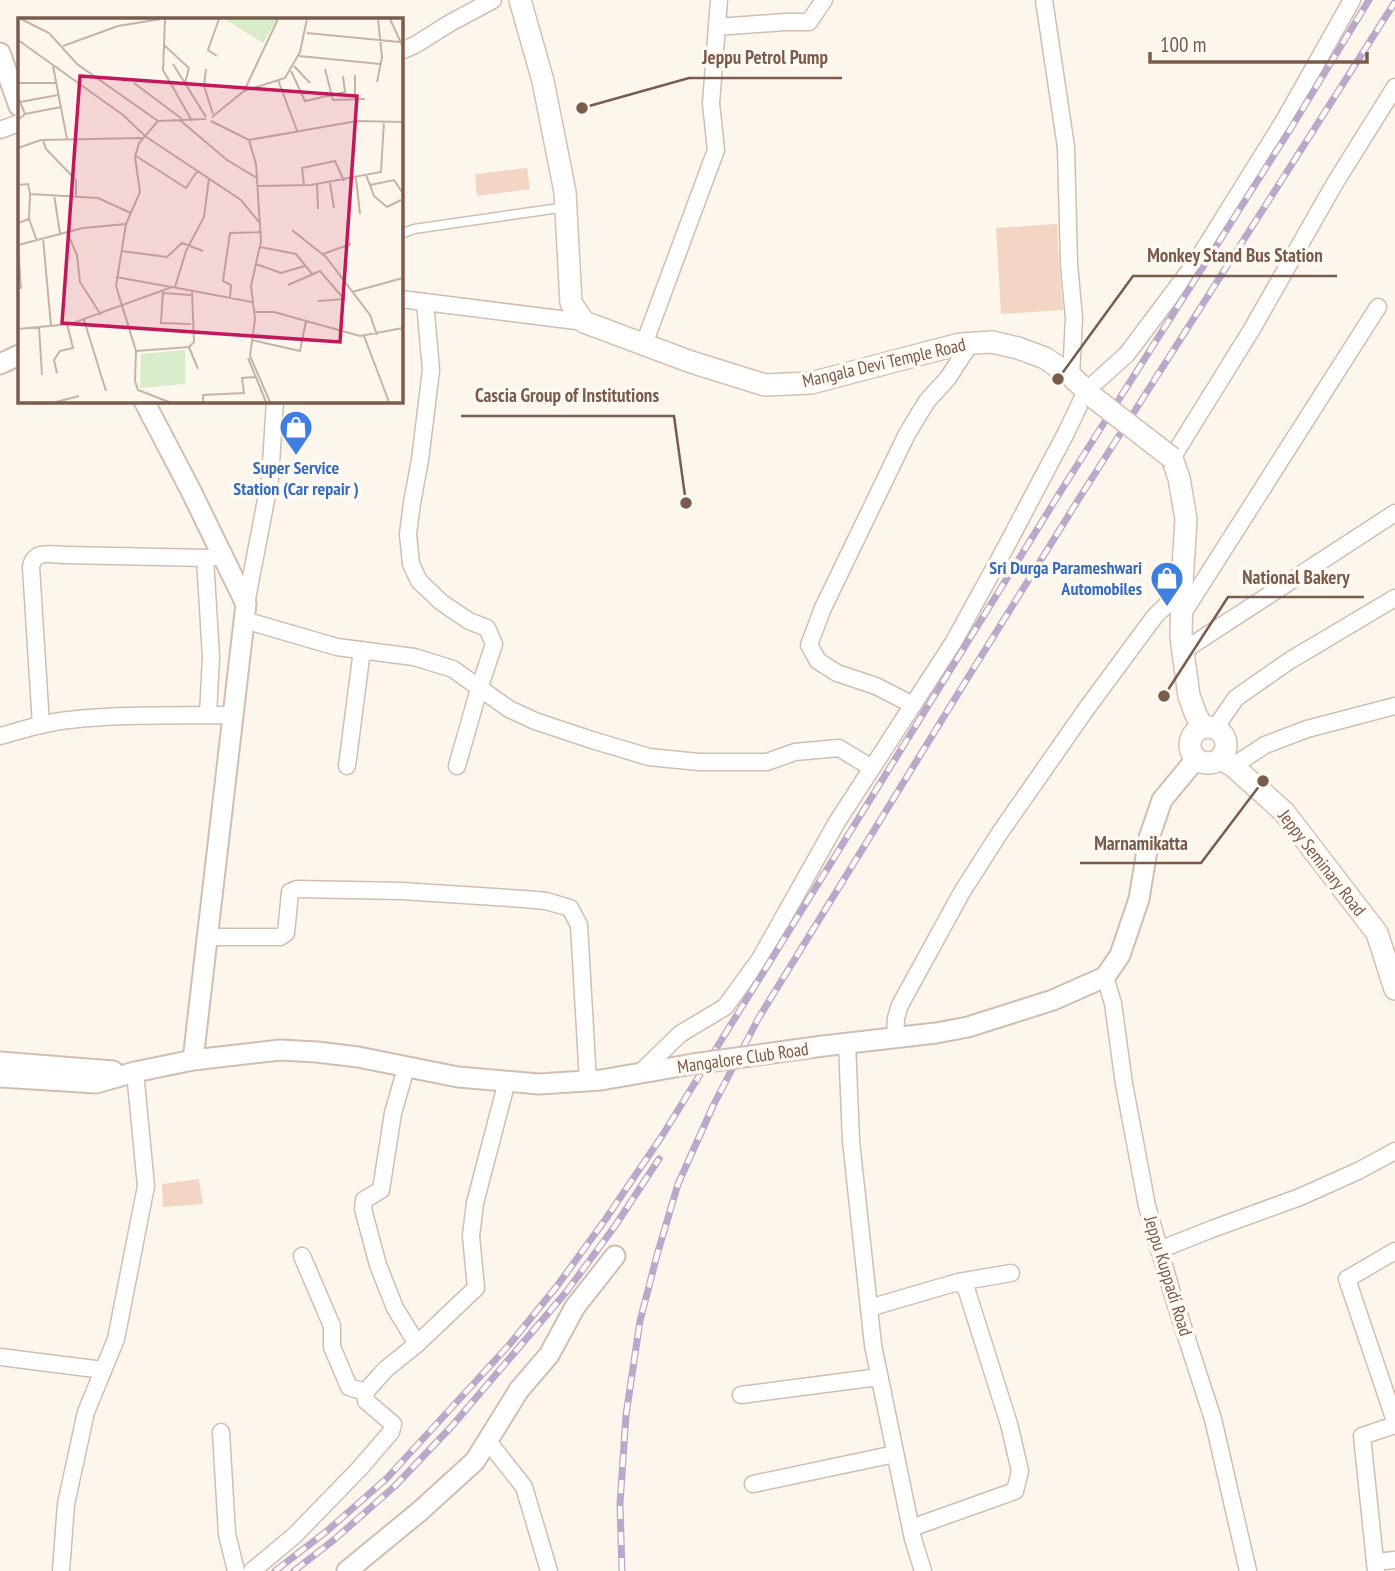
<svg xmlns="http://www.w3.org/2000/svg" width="1395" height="1571" viewBox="0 0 1395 1571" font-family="'PT Sans Narrow',sans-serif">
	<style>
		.building { fill: #f3d5c3 }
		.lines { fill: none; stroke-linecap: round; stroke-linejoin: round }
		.service-casing { stroke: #d1beb0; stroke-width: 11 }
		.minor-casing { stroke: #d1beb0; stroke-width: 19 }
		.tertiary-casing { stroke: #d1beb0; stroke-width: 23 }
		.secondary-casing { stroke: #d6c0b0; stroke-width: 24 }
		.service { stroke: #fff; stroke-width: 8 }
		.minor { stroke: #fff; stroke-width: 16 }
		.tertiary { stroke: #fff; stroke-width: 19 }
		.secondary { stroke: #fff; stroke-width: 21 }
		.rail-casing { stroke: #b9a8c9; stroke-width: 7 }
		.rail { stroke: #fffaf3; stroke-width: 4.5; stroke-dasharray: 13; stroke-linecap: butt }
		.tertiary-bridge-casing { stroke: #d1beb0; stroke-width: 23; stroke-linecap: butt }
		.secondary-bridge-casing { stroke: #d6c0b0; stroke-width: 24; stroke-linecap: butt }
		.tertiary-bridge { stroke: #fff; stroke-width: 19 }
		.secondary-bridge { stroke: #fff; stroke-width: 21 }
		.labels { text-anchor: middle; stroke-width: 7; stroke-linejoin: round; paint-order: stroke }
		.street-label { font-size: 18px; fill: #7a5c4d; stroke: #fffaf3 }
		.shop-label { font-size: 18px; font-weight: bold; fill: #366cbe; stroke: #fffaf3 }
		.inset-road { fill: none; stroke: #c5b3a7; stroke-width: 2 }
		.view { fill: #c2185b; fill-opacity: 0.15; stroke: #c2185b; stroke-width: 3.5 }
		.inset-edge { fill: none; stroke: #7a5c4d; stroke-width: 3.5 }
		.leader { fill: none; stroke: #7a5c4d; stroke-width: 2.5 }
		.callout-dot { fill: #7a5c4d; stroke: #fffaf3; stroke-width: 2.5 }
		.callout-label { font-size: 19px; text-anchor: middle; font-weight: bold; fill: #7a5c4d; stroke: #fffaf3; stroke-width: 7; stroke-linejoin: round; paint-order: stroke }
	</style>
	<rect width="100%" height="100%" fill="#fdf6ec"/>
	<g class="building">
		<path d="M527 168 530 189 477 196 475 174Z"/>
		<path d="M1057 224 1059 265 1063 310 1001 314 996 228Z"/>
		<path d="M199 1179 203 1204 163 1207 162 1184Z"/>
	</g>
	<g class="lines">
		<defs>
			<path id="service" d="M401 234 414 229 566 207"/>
			<g id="minor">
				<path d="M1044 0 1066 147 1069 264 1074 318 1071 376"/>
				<path d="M717 27 785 22H809L824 0"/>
				<path d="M401 51 415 45 450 23 493 0"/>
				<path d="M0 130 19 123"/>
				<path d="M401 299 584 322"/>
				<path d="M425 302 431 370 420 460 412 503 408 534 411 564 419 581 441 602 469 621 487 628 494 644 479 689 457 766"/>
				<path d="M644 344 716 150 711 103 719 0"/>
				<path d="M1172 458 1252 329 1335 183 1395 87"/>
				<path d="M205 558 211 657 208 715"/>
				<path d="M246 604 270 479 275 401"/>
				<path d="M1182 615 1378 307"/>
				<path d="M244 620 337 647 414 657 453 669 509 709 535 721 592 740 649 757 699 762H767L795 752 839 748 872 768"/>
				<path d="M1183 651 1395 513"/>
				<path d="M913 705 876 686 837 673 818 661 809 645 823 608 907 434 927 401 948 378 970 344"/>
				<path d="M41 725 31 567C34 549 52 555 66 555L209 558 222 556"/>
				<path d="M1215 728 1236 698 1289 661 1395 598"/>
				<path d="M0 736C23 730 45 722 69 720 123 714 178 716 232 715"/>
				<path d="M347 766 362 650"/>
				<path d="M1233 766 1265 745 1307 729 1395 706"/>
				<path d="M206 937H280L286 933 290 892 297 889 402 891 524 899 546 901 570 908 579 925 588 1081"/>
				<path d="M1105 977 1113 1003 1124 1084 1147 1206 1172 1293 1213 1419 1248 1571"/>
				<path d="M895 1037 896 1018 900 1005 962 892 999 834 1087 708 1155 616 1182 590"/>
				<path d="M847 1043 851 1141 873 1345 913 1539 923 1571"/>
				<path d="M406 1068 393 1113 381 1190 364 1200 363 1209 378 1265 395 1308 417 1344"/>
				<path d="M639 1074 680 1034 725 1007 760 959 837 822 953 643 1001 556 1066 433 1086 391 1127 354 1196 262 1285 119 1352 0"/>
				<path d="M1159 1250 1212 1229 1300 1197 1358 1171 1395 1151"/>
				<path d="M1395 1251 1347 1279 1395 1421"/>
				<path d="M302 1256 332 1326V1347L349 1387 365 1392"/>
				<path d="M958 1282 1011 1273"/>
				<path d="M869 1308 958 1282 966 1288 1009 1424 1020 1471 1015 1491 911 1528"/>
				<path d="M0 1357 103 1370"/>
				<path d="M365 1392 386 1369 417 1344 476 1288 471 1236 475 1203 507 1081"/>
				<path d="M741 1395 879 1377"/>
				<path d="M221 1432 227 1534 236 1571"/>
				<path d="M487 1440 524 1487 549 1571"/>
				<path d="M753 1484 895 1454"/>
				<path d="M1375 1562 1395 1560"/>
				<path d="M61 1571 66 1504 86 1412 116 1339 146 1186 135 1072"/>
				<path d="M252 1571 295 1535 360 1468 391 1432 393 1424 366 1401 365 1392"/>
				<path d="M1376 1571 1362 1436 1395 1425"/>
			</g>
			<g id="tertiary">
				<path d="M0 53 19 106"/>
				<path d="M0 364 19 355"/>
				<path d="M144 401 191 491 246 604 193 1060"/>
				<path d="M823 1046 936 1033 968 1027 1053 1000 1105 977 1120 955 1139 899 1149 838 1162 800 1196 759"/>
				<path d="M0 1062 113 1071"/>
				<path d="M0 1077 96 1083 135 1072 193 1060 280 1050 317 1052 358 1057 458 1077 539 1084 601 1080 693 1064"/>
				<path d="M347 1571 420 1511 475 1461 519 1390 549 1355 575 1307 615 1256"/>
			</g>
			<g id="secondary">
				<path d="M520 0 543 81 565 192 571 303 584 322 691 362 765 385 811 383 960 344 992 342 1018 348 1045 358 1071 376 1093 397"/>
				<path d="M1172 458 1179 478 1186 519 1182 584 1181 637 1189 696 1196 715 1203 727"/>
				<circle cx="1208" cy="745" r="18"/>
				<path d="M1220 759 1233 766 1284 812 1377 933 1395 989"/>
			</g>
		</defs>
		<use href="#service" class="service-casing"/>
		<use href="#minor" class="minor-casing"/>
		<use href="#tertiary" class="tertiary-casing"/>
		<use href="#secondary" class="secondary-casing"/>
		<use href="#service" class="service"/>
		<use href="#minor" class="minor"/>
		<use href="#tertiary" class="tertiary"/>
		<use href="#secondary" class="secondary"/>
		<defs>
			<g id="rail">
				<path d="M275 1571 327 1531 387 1478 509 1345 557 1286 605 1220 662 1136 1064 486 1291 128 1369 0"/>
				<path d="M294 1571 335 1539 395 1486 452 1426 567 1291 615 1226 659 1159"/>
				<path d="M622 1571 620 1504 626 1415 640 1321 657 1255 678 1184 713 1106 758 1019 967 679 1080 497 1395 2"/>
			</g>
		</defs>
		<use href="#rail" class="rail-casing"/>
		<use href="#rail" class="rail"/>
		<defs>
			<path id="tertiary-bridge" d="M693 1064 823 1046"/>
			<path id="secondary-bridge" d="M1093 397 1172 458"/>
		</defs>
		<use href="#tertiary-bridge" class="tertiary-bridge-casing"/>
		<use href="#secondary-bridge" class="secondary-bridge-casing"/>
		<use href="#tertiary-bridge" class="tertiary-bridge"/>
		<use href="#secondary-bridge" class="secondary-bridge"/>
	</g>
	<defs>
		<symbol id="shop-pin" viewBox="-11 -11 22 30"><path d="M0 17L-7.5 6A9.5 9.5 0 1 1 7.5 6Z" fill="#3f7fe0" stroke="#fffaf3"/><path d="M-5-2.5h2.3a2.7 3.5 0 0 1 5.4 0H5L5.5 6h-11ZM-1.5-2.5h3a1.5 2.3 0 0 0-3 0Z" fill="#fff"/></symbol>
	</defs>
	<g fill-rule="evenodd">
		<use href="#shop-pin" x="277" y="408" width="38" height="52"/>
		<use href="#shop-pin" x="1148" y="559" width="38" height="52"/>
	</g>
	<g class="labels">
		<g class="street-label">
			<text transform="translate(884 363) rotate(-13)" y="6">Mangala Devi Temple Road</text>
			<text transform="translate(1322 863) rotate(52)" y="6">Jeppy Seminary Road</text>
			<text transform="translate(743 1058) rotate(-8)" y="6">Mangalore Club Road</text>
			<text transform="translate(1168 1276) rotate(73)" y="6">Jeppu Kuppadi Road</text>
		</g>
		<g class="shop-label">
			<text x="296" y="474">Super Service<tspan x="296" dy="21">Station (Car repair )</tspan></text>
			<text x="1142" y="574" text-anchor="end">Sri Durga Parameshwari<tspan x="1142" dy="21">Automobiles</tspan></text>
		</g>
	</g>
	<g transform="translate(18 18)">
		<rect width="385" height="385" fill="#fdf6ec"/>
		<path d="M206 1H259L245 25ZM167 332V366L122 370 123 336Z" fill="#d8ecc9"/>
		<path class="inset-road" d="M3 1 31 15 59 46 140 103M147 1 145 52 174 103M372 1 385 29M289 15 382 24M0 22 105 97 127 118 223 182 241 204M146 27 171 50 167 65M45 28 100 8 143 1M199 38 190 32 201 1M281 38 362 46M155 46 188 99M35 48 49 121M276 48 292 65M188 51 186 68 195 96M307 51 315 82 347 81M273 53 287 83 327 74 325 58M337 57V81M260 62 280 115M359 64 364 39 360 1M0 65H38M116 65 164 101M226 73 260 1M0 78 2 84 40 77M7 96 43 89M194 99 226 73 267 60 282 34 289 1M0 102 7 96 2 84M163 103 209 142 239 160M193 103 231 122 238 146 243 223 233 268 237 301 232 338 252 384M25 122 28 131 58 162V178M231 122 339 103 385 104M0 130 23 122 124 120M118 138 168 170 180 152M348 157 352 167 376 162 384 174M338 160 342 196M312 165 316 190M299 166 300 191M0 167 10 166 12 176 11 201 0 205M286 167 284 150 317 143 326 163M352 167 356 178 369 189 383 182M239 168 293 167 363 154 366 103M12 176 80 180 113 195M36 177 42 215M11 201 19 223M108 206 98 268 118 333 117 363 120 372 151 384M274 212 308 239 352 297 359 317M49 214 59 237 62 264 83 297M25 220 33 308M0 227 3 271M0 227 65 210 108 206 122 174 117 139 121 125 140 103 188 101M242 229 278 236 295 257M103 233 149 239 164 225 185 233M305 236 333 226M238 246 263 255 287 248M98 259 153 269M270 267 302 253 326 281 300 283M157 269 168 233 186 199 191 160M145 272 143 305 173 306M334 274 385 260M145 275 173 277M212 280 213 267 205 263 212 215 243 214M236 294H256L342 318 385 310M66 302 88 373M21 309 24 357M0 311 52 306 154 269 234 284M346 318 371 384M234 322 282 333 288 303M171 329 176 324 174 273M118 333 171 329 180 351M230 340 248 384M39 355 36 342 42 333 55 330 49 306M38 384 61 378M185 384V377L226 375 224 360 237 359"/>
		<path class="view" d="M62 58 339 78 322 324 44 305Z"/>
		<rect width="385" height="385" class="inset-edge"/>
	</g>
	<path class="leader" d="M582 108L689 78H842M1058 379L1133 276H1337M686 503L674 416H461M1164 696L1228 597H1364M1263 781L1201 863H1080"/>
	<g class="callout-dot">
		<circle cx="582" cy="108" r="7"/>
		<circle cx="1058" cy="379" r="7"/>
		<circle cx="686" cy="503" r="7"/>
		<circle cx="1164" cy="696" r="7"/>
		<circle cx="1263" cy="781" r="7"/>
	</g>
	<g class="callout-label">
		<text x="765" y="64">Jeppu Petrol Pump</text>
		<text x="1235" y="262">Monkey Stand Bus Station</text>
		<text x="567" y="402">Cascia Group of Institutions</text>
		<text x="1296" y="584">National Bakery</text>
		<text x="1141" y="850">Marnamikatta</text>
	</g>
	<path d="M1150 52v10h217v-10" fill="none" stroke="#7a5c4d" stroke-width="3.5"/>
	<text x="1160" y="52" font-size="21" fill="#7a5c4d" stroke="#fffaf3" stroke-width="5" paint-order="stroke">100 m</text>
</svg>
